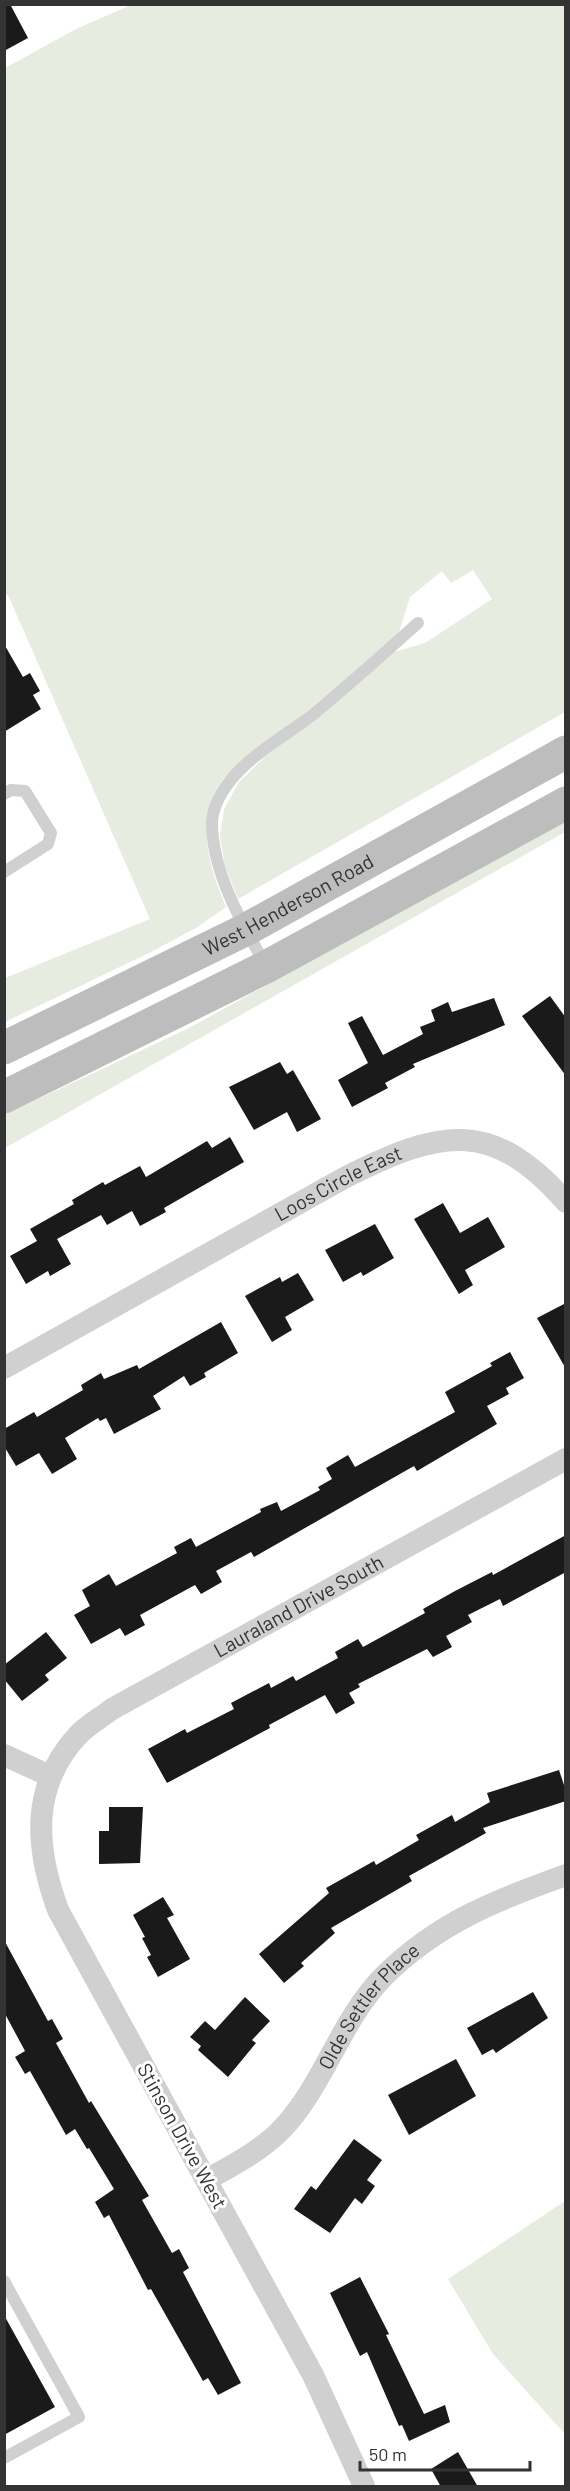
<svg xmlns="http://www.w3.org/2000/svg" width="570" height="2491" viewBox="0 0 570 2491" font-family="Barlow,sans-serif">
	<style>
		.green { fill: #e6ecdf }
		.building { fill: #1a1a1a }
		.lines { fill: none; stroke-linecap: round; stroke-linejoin: round }
		.service { stroke: #d0d0d0; stroke-width: 12 }
		.minor { stroke: #d0d0d0; stroke-width: 22 }
		.secondary { stroke: #bdbdbd; stroke-width: 33 }
		.labels { text-anchor: middle; stroke-width: 6; stroke-linejoin: round; paint-order: stroke }
		.street-label { font-size: 20px; fill: #333; stroke: #fff }
	</style>
	<rect width="100%" height="100%" fill="#fff"/>
	<g class="green">
		<path d="M131 5H565V712L238 899 225 866 220 837 224 809 239 782 264 758 394 652 425 643 492 599 473 570 451 583 442 571 410 597 399 632 339 685 223 779C195 818 208 865 226 907L196 928 151 952 5 1022V978L150 919 8 595H5V68L76 29Z"/>
		<path d="M565 821V832L5 1148 4 1115 189 1028Z"/>
		<path d="M565 2201V2434L493 2354 448 2279Z"/>
	</g>
	<g class="building">
		<path d="M4 4H10L28 38 4 51Z"/>
		<path d="M4 644 23 677 30 673 40 691 33 695 41 709 4 732Z"/>
		<path d="M550 996 566 1018V1076L522 1016Z"/>
		<path d="M494 998 505 1025 413 1064 415 1067 385 1083 388 1088 352 1107 338 1080 368 1063 348 1023 362 1016 383 1055 423 1034 420 1027 435 1021 431 1010 448 1002 452 1012Z"/>
		<path d="M280 1062 287 1074 293 1070 321 1119 297 1132 287 1112 254 1130 229 1087Z"/>
		<path d="M230 1137 244 1162 164 1208 166 1212 140 1226 132 1211 107 1225 101 1215 57 1239 71 1264 50 1276 48 1271 26 1284 10 1256 37 1241 30 1229 74 1204 72 1200 103 1182 105 1185 140 1166 146 1177 207 1141 212 1148Z"/>
		<path d="M443 1203 460 1233 488 1217 505 1247 465 1270 473 1285 459 1294 414 1219Z"/>
		<path d="M375 1224 394 1258 363 1276 361 1272 343 1282 325 1250Z"/>
		<path d="M298 1273 314 1300 285 1317 292 1330 272 1342 245 1296 280 1277 282 1282Z"/>
		<path d="M566 1303V1369L537 1318Z"/>
		<path d="M221 1322 238 1353 204 1373 206 1377 190 1386 184 1376 153 1396 161 1409 114 1434 106 1418 100 1421 98 1418 65 1438 77 1459 52 1474 39 1453 16 1466 4 1446V1429L34 1412 37 1417 83 1390 81 1385 101 1373 104 1379 137 1365 139 1369Z"/>
		<path d="M510 1352 524 1378 506 1388 509 1394 487 1406 497 1424 417 1471 414 1466 254 1557 251 1552 216 1571 222 1582 201 1594 195 1585 140 1615 145 1625 125 1636 120 1628 91 1644 74 1615 90 1606 82 1590 109 1574 116 1586 177 1553 174 1547 191 1538 196 1547 261 1512 260 1509 277 1502 281 1511 320 1490 318 1487 332 1479 326 1468 348 1455 355 1467 455 1412 445 1392 492 1366 490 1363Z"/>
		<path d="M566 1535V1572L503 1606 500 1599 468 1615 472 1622 446 1636 452 1647 433 1657 427 1649 358 1684 360 1687 349 1693 355 1703 336 1714 325 1695 269 1725 270 1728 167 1783 148 1749 185 1729 187 1733 234 1709 231 1703 269 1683 271 1688 293 1676 296 1681 338 1658 335 1652 358 1639 363 1647 425 1613 423 1609 455 1591 492 1572 493 1575Z"/>
		<path d="M46 1632 67 1658 45 1675 49 1680 22 1701 4 1679V1665Z"/>
		<path d="M559 1770 566 1791V1801L483 1828 486 1833 409 1876 412 1881 331 1928 335 1933 301 1963 304 1966 284 1983 259 1954 329 1893 326 1888 374 1861 376 1865 419 1840 416 1835 452 1815 455 1822 490 1802 487 1793Z"/>
		<path d="M109 1807H143L140 1863 99 1864V1831H109Z"/>
		<path d="M163 1897 174 1915 167 1918 190 1959 158 1977 147 1957 151 1955 142 1938 145 1937 133 1915Z"/>
		<path d="M4 1940 48 2021 52 2019 63 2039 56 2043 89 2103 91 2101 149 2196 142 2200 172 2253 179 2249 189 2268 183 2272 241 2383 218 2395 208 2378 203 2381 151 2289 148 2290 109 2215 104 2218 95 2202 114 2189 89 2148 87 2149 75 2129 66 2135 30 2071 25 2074 15 2057 25 2051 4 2012Z"/>
		<path d="M533 1992 548 2018 496 2053 493 2049 482 2055 467 2028Z"/>
		<path d="M245 1997 270 2021 252 2040 256 2043 228 2077 198 2050 201 2046 190 2037 205 2021 215 2030Z"/>
		<path d="M456 2059 476 2096 409 2135 388 2095Z"/>
		<path d="M354 2139 382 2160 367 2180 375 2186 362 2204 355 2198 330 2233 294 2209 311 2186 316 2190Z"/>
		<path d="M360 2277 389 2334 386 2335 424 2414 445 2405 450 2422 409 2441 402 2425 399 2426 367 2352 360 2356 330 2293Z"/>
		<path d="M4 2315 55 2407 4 2435Z"/>
		<path d="M458 2452 478 2487H441L431 2469Z"/>
	</g>
	<g class="lines">
		<g class="service">
			<path d="M4 794 11 790 25 791 51 833 48 844 4 872"/>
			<path d="M266 966C242 923 212 873 212 822 213 802 228 781 242 768 262 748 289 733 311 716 348 686 383 654 418 623"/>
			<path d="M4 2281 79 2417 4 2458"/>
		</g>
		<g class="minor">
			<path id="s1" d="M4 1368 346 1177C440 1130 491 1117 566 1202"/>
			<path d="M4 1755 50 1776"/>
			<path id="s2" d="M206 2180C232 2166 262 2150 282 2129 324 2085 340 2021 383 1977 437 1923 496 1900 566 1875"/>
			<path id="s3" d="M364 2486 313 2375 58 1910C35 1847 30 1786 79 1734 89 1724 102 1717 112 1709L566 1459"/>
		</g>
		<g class="secondary">
			<path id="s4" d="M4 1048 245 930 566 752"/>
			<path d="M4 1097 266 967 566 803"/>
		</g>
	</g>
	<g class="labels">
		<g class="street-label">
			<text dy="7" stroke="none"><textPath href="#s4" startOffset="318">West Henderson Road</textPath></text>
			<text dy="7" stroke="none"><textPath href="#s1" startOffset="382">Loos Circle East</textPath></text>
			<text dy="7" stroke="none"><textPath href="#s3" startOffset="1095">Lauraland Drive South</textPath></text>
			<text dy="7" stroke="none"><textPath href="#s2" startOffset="243">Olde Settler Place</textPath></text>
			<text transform="translate(182 2136) rotate(61)" y="7">Stinson Drive West</text>
		</g>
	</g>
	<rect width="570" height="2491" fill="none" stroke="#333333" stroke-width="12"/>
	<path d="M360 2461v9h170v-9" fill="none" stroke="#333333" stroke-width="3"/>
	<text x="369" y="2461" font-size="18" fill="#333333" stroke="#ffffff" stroke-width="4.5" paint-order="stroke">50 m</text>
</svg>
